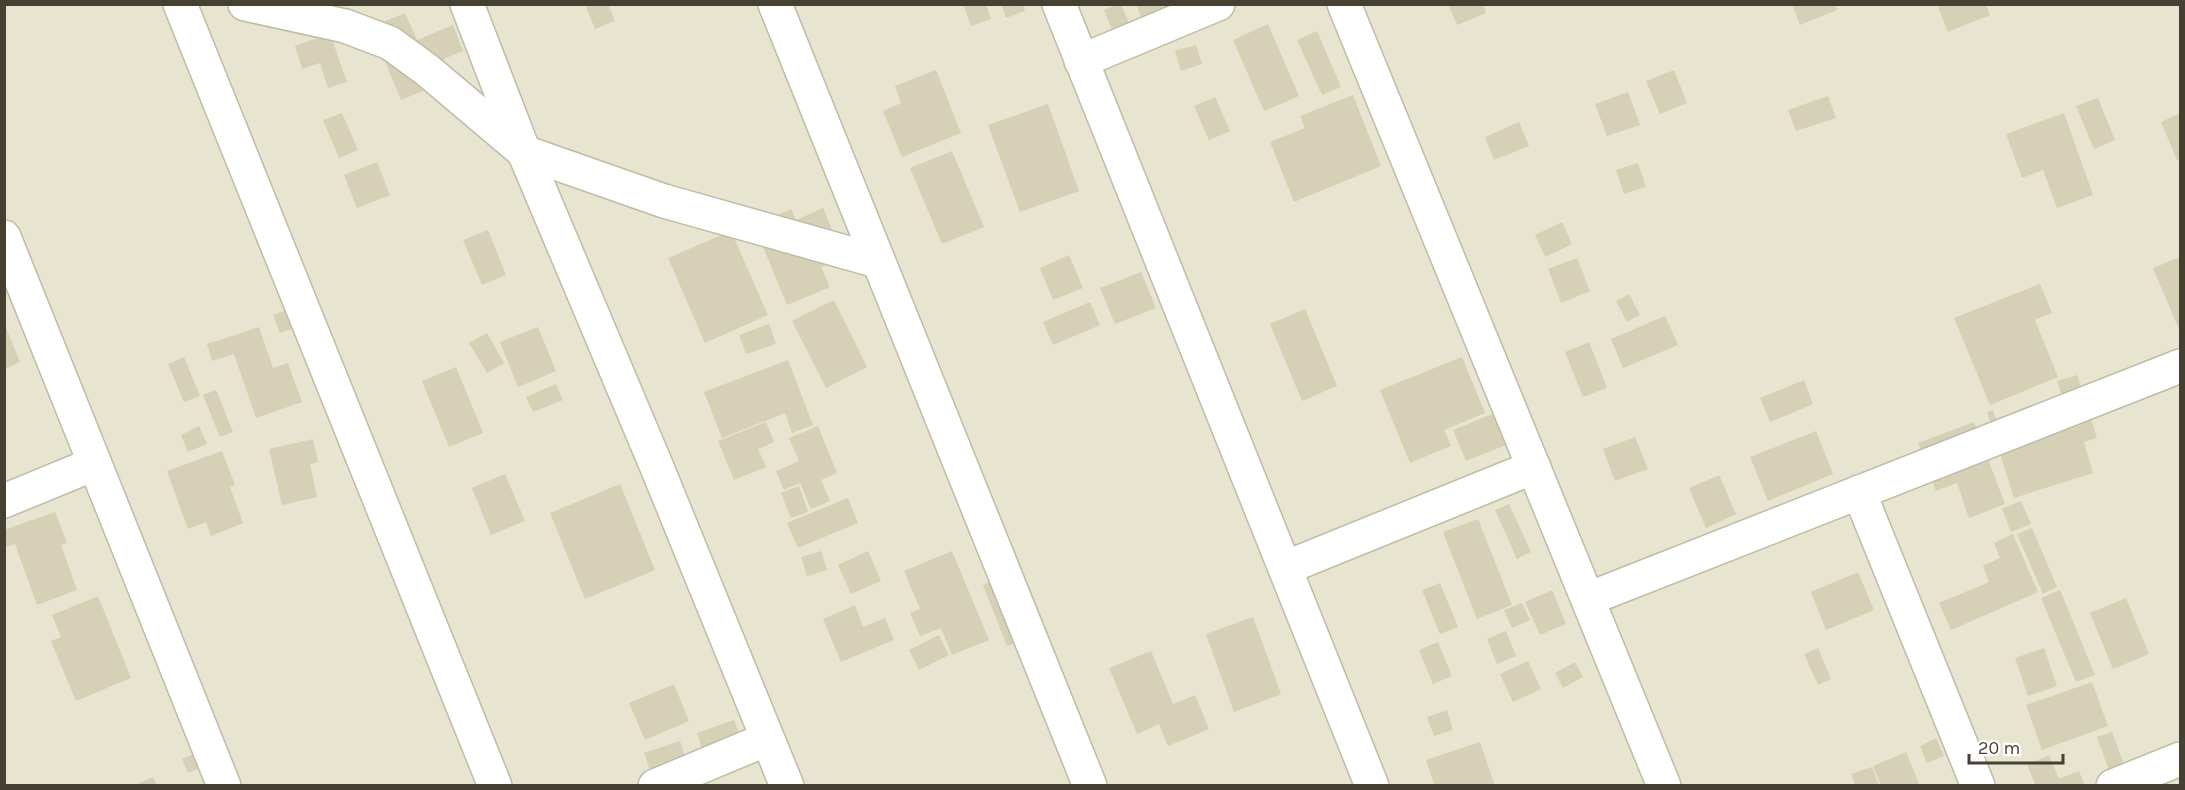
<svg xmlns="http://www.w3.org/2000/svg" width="2185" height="790" viewBox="0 0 2185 790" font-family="Karla,sans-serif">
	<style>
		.residential { fill: #e7e5cf }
		.building { fill: #d5d0b6 }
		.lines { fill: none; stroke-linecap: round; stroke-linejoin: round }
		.street-casing { stroke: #bfbba4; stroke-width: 36 }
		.street { stroke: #fff; stroke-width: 33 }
	</style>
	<rect width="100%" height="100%" fill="#f3f1e2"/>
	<rect class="residential" x="5" y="5" width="2175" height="780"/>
	<g class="building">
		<path d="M585 4H608L615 21 595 29Z"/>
		<path d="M963 4H986L991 19 971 26Z"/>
		<path d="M1001 4H1023L1025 11 1006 18Z"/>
		<path d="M1118 4H1121L1129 23 1112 30 1104 10Z"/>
		<path d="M1136 4H1179L1142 19Z"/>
		<path d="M1448 4H1483L1486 13 1457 25Z"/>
		<path d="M1792 4H1835L1837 10 1800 25Z"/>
		<path d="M1944 5H1986L1990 15 1948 32 1938 7Z"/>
		<path d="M405 13 417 40 453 25 463 51 439 61 447 81 401 100 371 27Z"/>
		<path d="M1268 24 1299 96 1264 111 1233 40Z"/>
		<path d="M1317 31 1341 87 1322 95 1297 40Z"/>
		<path d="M330 34 347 82 328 88 320 63 302 69 295 46Z"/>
		<path d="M1196 45 1202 64 1181 71 1175 51Z"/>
		<path d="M936 70 961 133 902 157 883 111 901 103 895 86Z"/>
		<path d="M1674 70 1687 103 1660 114 1646 81Z"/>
		<path d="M1628 92 1640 125 1607 136 1595 104Z"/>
		<path d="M1353 95 1381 166 1294 202 1270 142 1305 128 1300 116Z"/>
		<path d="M1828 96 1836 118 1796 131 1788 110Z"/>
		<path d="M1215 97 1230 131 1209 140 1194 106Z"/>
		<path d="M2098 98 2115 140 2094 149 2076 106Z"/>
		<path d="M1048 104 1079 191 1020 212 988 125Z"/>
		<path d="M342 113 358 150 339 158 323 120Z"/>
		<path d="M2064 113 2093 195 2057 208 2043 170 2022 178 2006 134Z"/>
		<path d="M2180 113V159L2177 160 2161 122Z"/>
		<path d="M1519 122 1529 146 1494 160 1485 137Z"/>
		<path d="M952 151 984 227 942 244 910 168Z"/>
		<path d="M377 162 390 195 357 208 344 175Z"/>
		<path d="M1638 163 1646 187 1624 194 1616 170Z"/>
		<path d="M823 208 844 258 821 267 830 287 787 305 754 225 791 209 796 220Z"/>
		<path d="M1562 222 1572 244 1545 257 1535 235Z"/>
		<path d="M488 230 506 275 482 285 463 240Z"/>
		<path d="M731 231 768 315 705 343 668 258Z"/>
		<path d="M1069 255 1083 288 1053 300 1040 268Z"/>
		<path d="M2180 257V326L2178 327 2153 268Z"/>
		<path d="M1577 258 1590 291 1561 303 1548 269Z"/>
		<path d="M1141 272 1156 308 1115 324 1100 288Z"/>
		<path d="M2040 284 2052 313 2035 320 2058 377 1990 405 1954 318Z"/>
		<path d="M1629 294 1640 315 1627 322 1616 301Z"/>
		<path d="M834 300 867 367 826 388 792 321Z"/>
		<path d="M1090 302 1100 325 1053 345 1043 322Z"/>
		<path d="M292 308 299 326 280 333 273 315Z"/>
		<path d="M1305 309 1337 386 1302 401 1270 324Z"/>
		<path d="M1665 316 1678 345 1623 368 1611 339Z"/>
		<path d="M769 324 776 344 746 354 739 335Z"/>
		<path d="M5 325 20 362 5 369Z"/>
		<path d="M259 327 273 368 288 363 302 402 256 418 234 354 212 361 207 344Z"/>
		<path d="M538 327 556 371 518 387 500 342Z"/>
		<path d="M487 333 504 363 487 373 469 343Z"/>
		<path d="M1589 342 1607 388 1583 397 1565 352Z"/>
		<path d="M184 357 200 396 184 402 168 364Z"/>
		<path d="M1462 357 1485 413 1444 430 1451 446 1410 463 1380 390Z"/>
		<path d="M788 360 813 425 792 433 785 413 722 438 704 392Z"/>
		<path d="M456 367 483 433 449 447 422 381Z"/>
		<path d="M2077 375 2097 438 2084 442 2093 473 2014 498 1987 412 1993 410 1998 427 2065 405 2057 381Z"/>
		<path d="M1804 380 1813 404 1770 422 1760 398Z"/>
		<path d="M556 384 563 400 533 412 526 397Z"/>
		<path d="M216 390 233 432 220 437 203 395Z"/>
		<path d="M1495 413 1508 444 1466 461 1453 430Z"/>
		<path d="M766 422 774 442 758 449 766 467 734 480 718 441Z"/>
		<path d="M1974 422 2005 504 1969 518 1957 483 1936 491 1918 443Z"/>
		<path d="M199 426 207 444 188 452 181 435Z"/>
		<path d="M818 426 837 473 821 480 830 501 811 509 800 483 784 490 776 471 799 461 789 438Z"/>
		<path d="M1816 431 1833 474 1768 501 1750 457Z"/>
		<path d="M1635 437 1648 469 1615 481 1603 449Z"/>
		<path d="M313 439 318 462 310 464 317 497 282 505 269 449Z"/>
		<path d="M222 451 235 485 230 487 243 523 211 536 206 522 188 529 167 471Z"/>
		<path d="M505 474 525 521 491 535 472 488Z"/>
		<path d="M1719 475 1736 514 1706 528 1689 488Z"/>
		<path d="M620 484 655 570 585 599 550 513Z"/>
		<path d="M799 486 808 512 791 518 781 493Z"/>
		<path d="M848 498 858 523 798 548 787 523Z"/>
		<path d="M2021 501 2031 524 2011 532 2002 509Z"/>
		<path d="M1509 504 1531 552 1517 559 1495 510Z"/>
		<path d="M55 512 67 543 61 545 77 590 37 605 15 544 4 548V530Z"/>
		<path d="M1478 519 1512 605 1477 619 1443 532Z"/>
		<path d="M2032 528 2057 587 2043 594 2017 534Z"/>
		<path d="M2013 534 2038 592 1951 630 1939 603 1989 582 1983 566 2000 558 1994 543Z"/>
		<path d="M821 551 827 570 807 576 801 557Z"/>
		<path d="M868 551 881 581 851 594 838 565Z"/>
		<path d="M952 551 989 640 952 655 941 628 920 636 910 613 920 609 904 571Z"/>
		<path d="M1858 572 1874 610 1826 630 1811 592Z"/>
		<path d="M1003 577 1028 639 1007 646 983 585Z"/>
		<path d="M1440 583 1458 627 1440 634 1422 590Z"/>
		<path d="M1552 590 1566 624 1540 635 1525 602Z"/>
		<path d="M2060 590 2095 675 2076 682 2041 598Z"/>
		<path d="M98 596 131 678 76 701 51 641 61 637 52 615Z"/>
		<path d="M2126 598 2149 654 2113 669 2090 613Z"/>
		<path d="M1522 603 1530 620 1512 628 1504 610Z"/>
		<path d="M855 605 863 627 885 618 894 640 841 662 823 619Z"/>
		<path d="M1253 617 1281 694 1234 712 1206 634Z"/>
		<path d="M1506 631 1516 656 1497 664 1487 639Z"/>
		<path d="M939 635 949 655 919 670 909 650Z"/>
		<path d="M1438 642 1452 676 1433 684 1419 650Z"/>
		<path d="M1818 648 1831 679 1818 685 1804 654Z"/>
		<path d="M2044 648 2057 686 2028 696 2015 658Z"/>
		<path d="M1151 651 1173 704 1195 695 1209 729 1168 746 1159 724 1137 734 1109 668Z"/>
		<path d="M1528 661 1541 689 1513 702 1500 674Z"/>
		<path d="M1575 662 1583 677 1563 688 1555 673Z"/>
		<path d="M2092 682 2108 726 2042 750 2026 705Z"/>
		<path d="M674 684 689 721 645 740 629 703Z"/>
		<path d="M1447 710 1453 730 1434 736 1427 717Z"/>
		<path d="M734 720 742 742 704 755 697 733Z"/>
		<path d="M2112 732 2128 776 2113 781 2097 737Z"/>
		<path d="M1936 738 1944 756 1927 763 1920 746Z"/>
		<path d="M680 741 687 762 652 775 644 753Z"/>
		<path d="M1480 742 1495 786H1435L1426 760Z"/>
		<path d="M203 750 209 764 188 773 182 759Z"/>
		<path d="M1906 752 1920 786H1881L1873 766Z"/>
		<path d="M2049 755 2059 779 2079 771 2085 786H2036L2027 765Z"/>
		<path d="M1872 767 1879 786H1856L1851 774Z"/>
		<path d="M153 777 157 786H133Z"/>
	</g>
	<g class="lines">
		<defs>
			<g id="street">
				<path d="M180 4 495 786"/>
				<path d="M245 4 345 26 390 43 427 70 524 152 664 201 877 261"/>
				<path d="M467 4 524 152 656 465 787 786"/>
				<path d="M775 4 1090 786"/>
				<path d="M1059 4 1372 786"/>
				<path d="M1344 4 1664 786"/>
				<path d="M1081 61 1218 4"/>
				<path d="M4 237 224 786"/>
				<path d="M1859 492 1978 786"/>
				<path d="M4 501 94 464"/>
				<path d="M1285 568 1534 467"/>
				<path d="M1588 599 2180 366"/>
				<path d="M655 786 767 739"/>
				<path d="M2113 786 2180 759"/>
			</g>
		</defs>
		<use href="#street" class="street-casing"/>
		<use href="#street" class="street"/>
	</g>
	<rect width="2185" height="790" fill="none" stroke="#454132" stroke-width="12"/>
	<path d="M1969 754v9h94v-9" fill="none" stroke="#454132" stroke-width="3"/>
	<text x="1978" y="754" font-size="18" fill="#454132" stroke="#ffffff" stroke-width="4.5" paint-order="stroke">20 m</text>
</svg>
